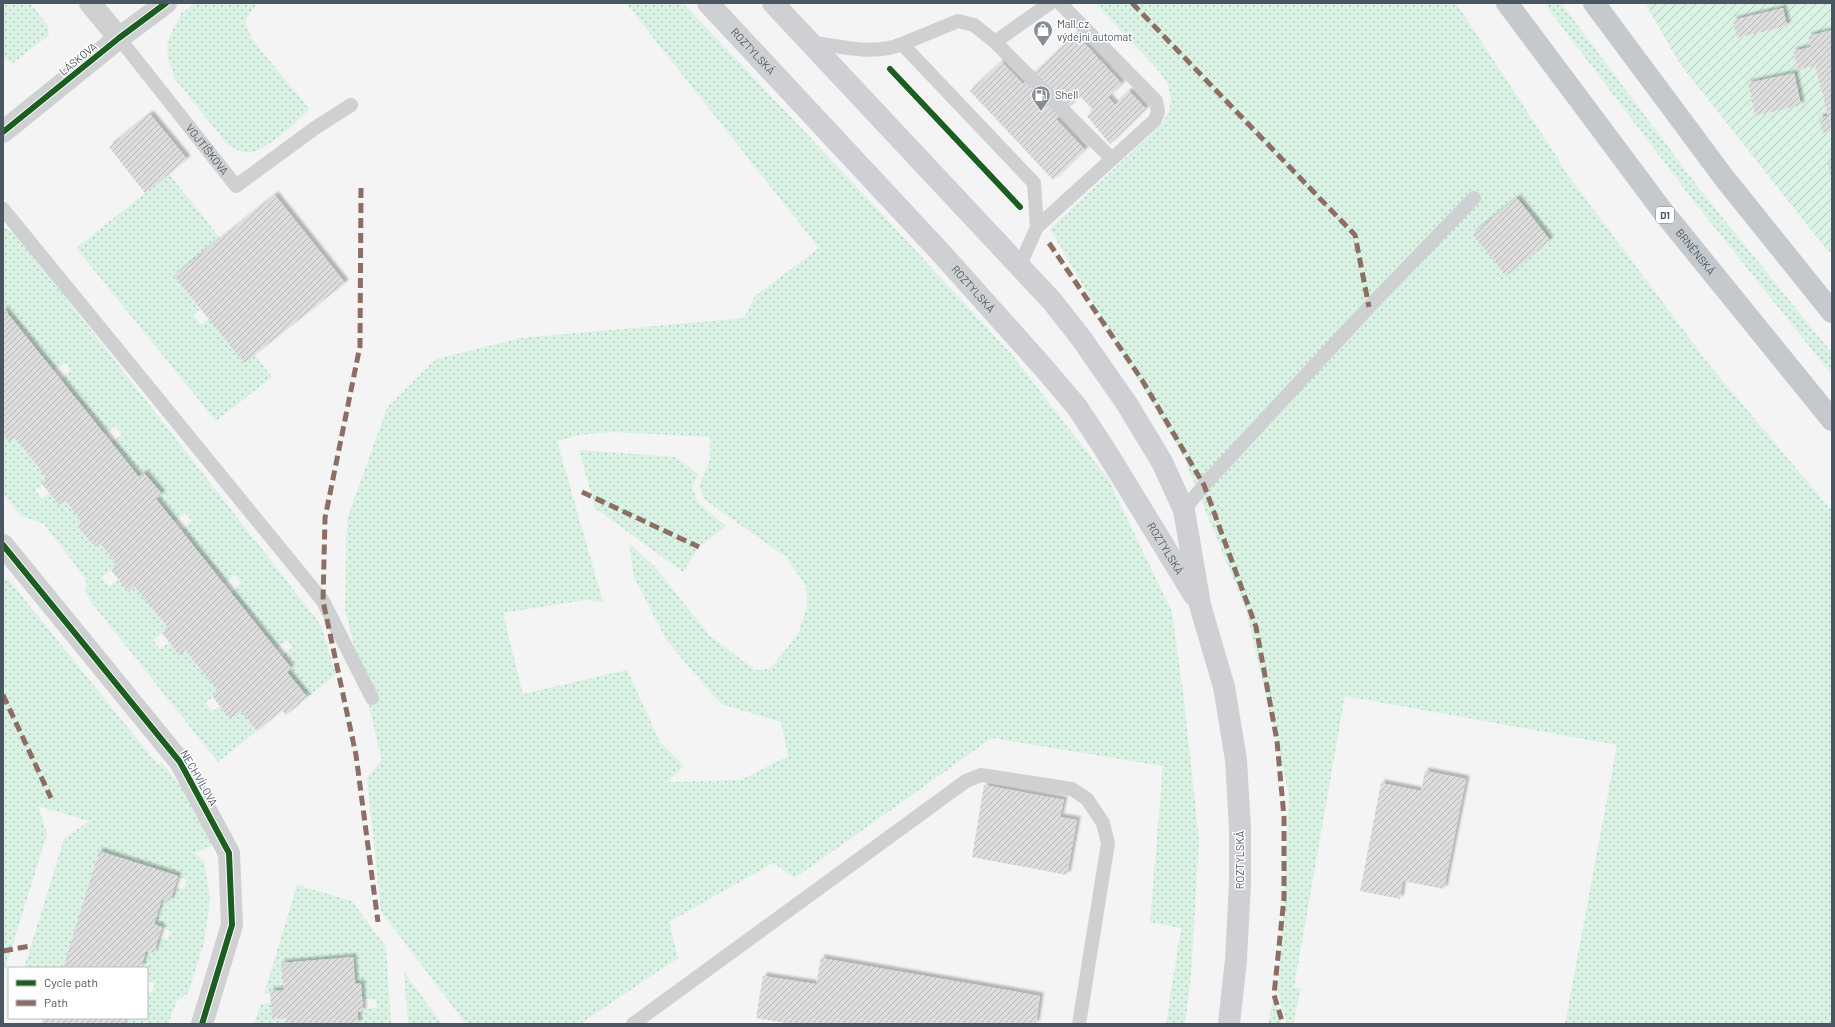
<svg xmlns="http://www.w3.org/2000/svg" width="1835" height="1027" viewBox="0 0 1835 1027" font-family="Barlow,sans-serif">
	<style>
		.grass { fill: url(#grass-dots); fill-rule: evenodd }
		.garden { fill: url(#garden-furrows); fill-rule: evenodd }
		.building { fill: url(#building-hatch); filter: url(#shadow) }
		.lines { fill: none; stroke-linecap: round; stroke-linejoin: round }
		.service { stroke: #ced0d2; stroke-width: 14 }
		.minor { stroke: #ced0d2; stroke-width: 22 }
		.secondary { stroke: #ced0d4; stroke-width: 22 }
		.trunk { stroke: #c4c9cd; stroke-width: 22 }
		.quiet { stroke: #8d6e63; stroke-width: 5; stroke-dasharray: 10 5; stroke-linecap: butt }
		.cycleway-casing { stroke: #fff; stroke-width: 8 }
		.cycleway { stroke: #1b5e20; stroke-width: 6 }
		.labels { text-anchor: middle; stroke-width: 3; stroke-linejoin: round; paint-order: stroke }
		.shield { fill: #fff; stroke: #808990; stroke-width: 1 }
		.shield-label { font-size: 10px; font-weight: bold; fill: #4a5661 }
		.poi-label { font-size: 11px; fill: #4a5661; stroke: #fff; text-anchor: start }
		.street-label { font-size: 11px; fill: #4a5661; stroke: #fff }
	</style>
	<defs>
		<pattern id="grass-dots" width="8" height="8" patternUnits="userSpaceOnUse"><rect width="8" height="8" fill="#d9f2e3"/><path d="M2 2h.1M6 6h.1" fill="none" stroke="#b2c7bb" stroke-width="1.8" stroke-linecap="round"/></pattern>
		<pattern id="garden-furrows" width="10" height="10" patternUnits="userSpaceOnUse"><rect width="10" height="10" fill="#d9f2e3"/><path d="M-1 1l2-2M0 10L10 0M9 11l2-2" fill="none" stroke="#b2c7bb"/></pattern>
		<pattern id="building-hatch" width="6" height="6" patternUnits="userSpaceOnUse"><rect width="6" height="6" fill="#ddddde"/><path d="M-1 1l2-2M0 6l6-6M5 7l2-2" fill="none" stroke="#b5b6b7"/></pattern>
		<filter id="shadow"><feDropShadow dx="3.5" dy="-3.5" stdDeviation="1" flood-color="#0004"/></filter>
	</defs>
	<rect width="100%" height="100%" fill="#f4f4f4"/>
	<g class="grass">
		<path d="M3 3H30L48 26 49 35 13 63 3 58Z"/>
		<path d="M195 3H257L245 21 252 39 309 109C300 120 266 150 252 152 243 153 236 150 228 145L175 79 168 58 167 47 169 38 181 14Z"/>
		<path d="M626 3H683L867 198 1012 355 1108 479 1172 612 1184 700 1199 840 1191 976 1185 1024H1166L1181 928 1150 922 1163 766 992 738 795 878 773 863 669 922 678 958 580 1024H466L381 911 367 777 382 760 345 609 347 519 387 408 436 359 521 338 744 318 755 296 819 248ZM612 432 710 437V460L699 486 705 500 786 557 806 586 807 607 798 634 770 669 755 670 710 636 655 567 629 543 634 577 667 641 721 704 781 722 788 756 741 780 668 782 684 766 660 742 627 670 523 694 503 613 585 600 603 602 557 441 579 435Z"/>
		<path d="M1095 3H1456L1557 157 1564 170 1711 367 1832 511V1024H1565L1617 745 1345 696 1294 987 1301 988 1293 1024H1287L1278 994 1289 795 1246 610 1184 458 1050 229 1162 124 1169 112 1171 98 1168 84 1159 71ZM1517 198 1550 240 1506 276 1472 234Z"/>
		<path d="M1544 3H1561L1701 191 1832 353V375L1692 199Z"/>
		<path d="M169 174 220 238 174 276 200 309 193 315 201 325 209 319 244 363 255 355 272 377 216 421 76 248Z"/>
		<path d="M3 227 16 234 321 625 336 674 308 697 287 672 292 668 282 656 293 647 287 640 276 648 231 592 241 583 235 575 224 584 181 530 192 521 185 513 175 522 156 499 162 494 145 473 138 477 111 443 122 434 115 426 104 435 61 379 71 370 65 363 54 371 3 308Z"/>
		<path d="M3 435 9 442 15 438 48 479 35 490 42 499 49 493 59 505 65 500 82 522 77 526 95 548 100 543 117 565 101 578 109 587 119 579 128 592 135 587 168 628 153 640 160 649 169 642 179 655 185 650 219 692 205 703 212 711 220 706 230 718 240 710 257 731 218 762 91 602 86 592V579L44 524 21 516 3 493Z"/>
		<path d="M579 450 676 457 698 474 692 486 698 503 726 526 699 547 683 572 595 508Z"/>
		<path d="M8 579 158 765 161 762 183 789 213 845 194 853 204 861 210 899 204 943 188 993 177 1001 168 1024H124L125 1018H147V991L152 993 155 983 147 981V968H141L146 951 154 953 159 938 168 940 171 931 155 925 162 900 170 902 175 886 184 889 187 880 178 877V876L99 851 63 968H24L64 839 89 821 38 806 47 834 3 976V580Z"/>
		<path d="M297 885 352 901 386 947 391 1024H359L358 1012H363V1009L377 1008 376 999H362L361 984H356L354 957 282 963 284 990 264 994Z"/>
		<path d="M404 972 442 1024H408Z"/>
		<path d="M1274 995 1281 1024H1268Z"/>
		<path d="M271 1003 273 1019 286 1018 287 1024H254L261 1004Z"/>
	</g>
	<path class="garden" d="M1645 3H1832V30L1808 36 1811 47 1793 51 1798 70 1815 66 1828 116 1823 133 1831 131 1832 133V163L1828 164 1832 179V254L1827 250 1680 64ZM1783 8 1787 26 1737 38 1733 20ZM1794 73 1801 105 1755 116 1748 83Z"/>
	<g class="building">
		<path d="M1783 8 1787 26 1737 38 1733 20Z"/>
		<path d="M1832 30V134H1831V131L1823 133 1819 118 1828 116 1815 66 1798 70 1793 51 1811 47 1808 36Z"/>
		<path d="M1076 34 1122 84 1108 97 1115 105 1129 91 1146 109 1110 144 1087 116 1093 110 1080 96 1056 119 1085 150 1053 180 970 91 1002 62 1023 84Z"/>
		<path d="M1794 73 1801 105 1755 116 1748 83Z"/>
		<path d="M150 114 187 159 145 193 109 147Z"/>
		<path d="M1828 163H1832V178H1831Z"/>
		<path d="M275 195 345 283 244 363 174 276Z"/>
		<path d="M1517 198 1550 240 1506 276 1472 234Z"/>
		<path d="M3 308 139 477 144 473 162 494 156 499 291 668 287 672 307 697 286 715 282 710 257 731 240 710 230 719 212 696 218 691 185 650 179 655 162 633 168 628 134 586 128 592 111 570 117 565 100 543 95 547 77 526 82 522 65 500 59 505 42 484 48 479 15 438 9 442 3 435Z"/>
		<path d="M1425 771 1466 779 1444 889 1403 881 1400 899 1360 891 1381 783 1421 791Z"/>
		<path d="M984 785 1064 800 1060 817 1077 820 1067 875 972 857Z"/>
		<path d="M99 851 178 876 170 902 162 899 154 924 162 927 154 953 146 951 141 968H63Z"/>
		<path d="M353 957 355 984 361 983 363 1012H358V1024H286V1018L272 1019 270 991 284 990 281 963Z"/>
		<path d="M821 958 1040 996 1036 1024H791L756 1018 763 976 816 984Z"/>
		<path d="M43 1018H125L124 1024H41Z"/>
	</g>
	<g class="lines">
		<g class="service">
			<path d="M1060 3 1156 101 1158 112 1155 120 1112 159"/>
			<path id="s1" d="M119 38 236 186 315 128 351 105"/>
			<path d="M809 42C839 46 873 56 902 44L1034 183 1037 227 1020 265"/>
			<path d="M995 42 1050 3"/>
			<path d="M902 44 958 21 974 25 995 42 1112 159 1037 227"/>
			<path d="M3 209 323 601 372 698"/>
			<path d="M1184 510 1204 485 1369 307 1474 198"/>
			<path d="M633 1024 966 781 981 775 1072 789 1087 799 1103 823 1108 843 1079 1024"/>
		</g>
		<g class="minor">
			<path d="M90 3 119 38"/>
			<path d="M3 132 119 38 166 3"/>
			<path d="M3 545 180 762 229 853 232 925 202 1024"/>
		</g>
		<g class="secondary">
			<path id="s2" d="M708 3 942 254 1043 367 1077 407 1104 448 1194 595"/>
			<path d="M773 3 1052 301 1081 338 1127 404 1162 462 1184 510 1200 605 1224 687 1236 760 1240 829V883L1236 960 1229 1024"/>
		</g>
		<g class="trunk">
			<path id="s3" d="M1507 3 1664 213 1832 420"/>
			<path d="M1594 3 1725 179 1832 312"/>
		</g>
		<g class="quiet">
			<path d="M1132 3 1355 235 1369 307"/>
			<path d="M361 188 360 346 325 518 323 601 356 755 378 922"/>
			<path d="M1049 243 1142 380 1204 485 1256 627 1277 741 1284 817V898L1274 995 1283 1024"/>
			<path d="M582 492 699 547"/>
			<path d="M3 695 51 798"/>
			<path d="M3 951 30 946"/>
		</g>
		<defs>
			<g id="cycleway">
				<path d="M890 69 1020 207"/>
				<path d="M3 132 119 38 166 3"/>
				<path d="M3 545 180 762 229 853 232 925 202 1024"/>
			</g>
		</defs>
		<use href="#cycleway" class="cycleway-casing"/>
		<use href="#cycleway" class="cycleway"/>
	</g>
	<defs>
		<symbol id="shop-pin" viewBox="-11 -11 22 30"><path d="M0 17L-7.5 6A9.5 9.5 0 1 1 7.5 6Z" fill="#868d94" stroke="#fff"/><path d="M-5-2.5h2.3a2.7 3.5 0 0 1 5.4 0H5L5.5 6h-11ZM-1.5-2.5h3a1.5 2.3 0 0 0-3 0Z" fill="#fff"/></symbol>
		<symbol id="fuel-pin" viewBox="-11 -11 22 30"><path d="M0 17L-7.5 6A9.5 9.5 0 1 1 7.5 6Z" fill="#868d94" stroke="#fff"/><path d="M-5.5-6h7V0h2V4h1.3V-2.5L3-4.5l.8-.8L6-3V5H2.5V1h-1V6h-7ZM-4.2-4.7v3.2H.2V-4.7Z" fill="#fff"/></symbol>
	</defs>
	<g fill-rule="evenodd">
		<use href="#shop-pin" x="1032" y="19" width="22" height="30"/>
		<use href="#fuel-pin" x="1030" y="84" width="22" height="30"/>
	</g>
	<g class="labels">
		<rect class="shield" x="1656" y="207" width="18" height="16" rx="3"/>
		<g class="shield-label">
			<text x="1665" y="219">D1</text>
		</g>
		<g class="poi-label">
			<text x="1057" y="28">Mall.cz<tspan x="1057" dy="13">výdejní automat</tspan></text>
			<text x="1055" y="99">Shell</text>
		</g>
		<g class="street-label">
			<text dy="4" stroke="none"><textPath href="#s2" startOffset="66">ROZTYLSKÁ</textPath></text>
			<text transform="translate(78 59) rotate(-39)" y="4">LÁSKOVA</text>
			<text dy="4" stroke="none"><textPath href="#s1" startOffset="142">VOJTÍŠKOVA</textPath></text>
			<text dy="4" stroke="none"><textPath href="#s3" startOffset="312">BRNĚNSKÁ</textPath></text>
			<text dy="4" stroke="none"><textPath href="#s2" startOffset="390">ROZTYLSKÁ</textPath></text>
			<text dy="4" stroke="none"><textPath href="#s2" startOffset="714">ROZTYLSKÁ</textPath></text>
			<text transform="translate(199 778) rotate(60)" y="4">NECHVÍLOVA</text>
			<text transform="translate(1240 860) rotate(-90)" y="4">ROZTYLSKÁ</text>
		</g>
	</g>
	<rect width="1835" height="1027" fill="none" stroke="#4a5661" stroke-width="8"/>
	<rect x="8" y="967" width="140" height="52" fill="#ffffff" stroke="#b7bbc0"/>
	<rect x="16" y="980" width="20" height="6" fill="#1b5e20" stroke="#b7bbc0"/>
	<text x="44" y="987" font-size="12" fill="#4a5661">Cycle path</text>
	<rect x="16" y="1000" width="20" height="6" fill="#8d6e63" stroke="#b7bbc0"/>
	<text x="44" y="1007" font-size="12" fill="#4a5661">Path</text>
</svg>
